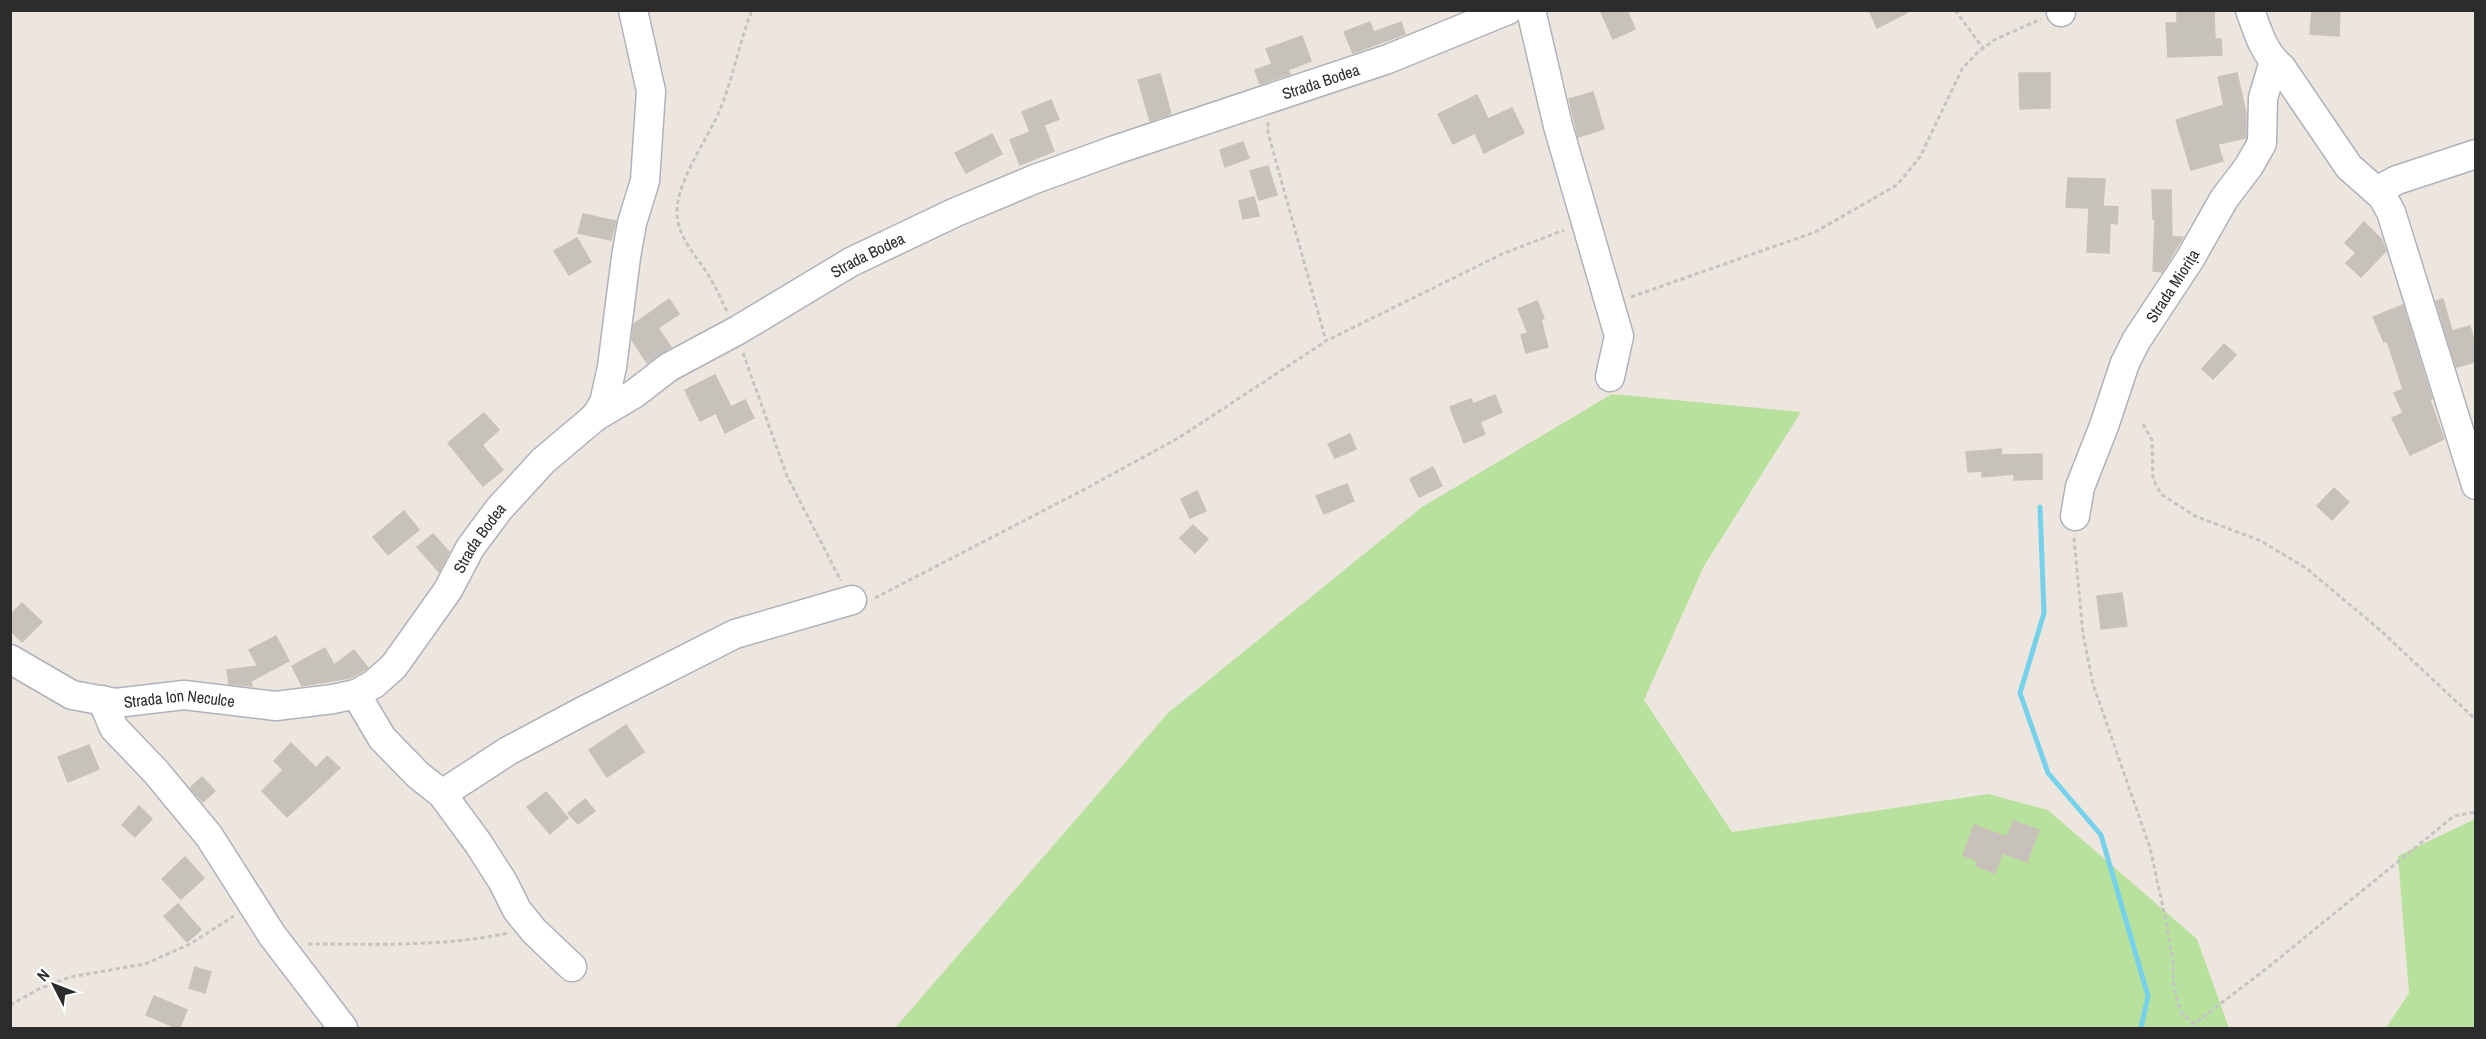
<svg xmlns="http://www.w3.org/2000/svg" width="2486" height="1039" viewBox="0 0 2486 1039" font-family="'Archivo Narrow',sans-serif">
	<style>
		.green { fill: #b9e19e }
		.lines { fill: none; stroke-linecap: round; stroke-linejoin: round }
		.stream { stroke: #76d2eb; stroke-width: 5 }
		.building { fill: #c6c1ba; stroke: #c9c2b8; stroke-width: 1.5 }
		.minor-casing { stroke: #afb2bc; stroke-width: 31 }
		.path { stroke: #c4c4c4; stroke-width: 3; stroke-dasharray: 4.5 3; stroke-linecap: butt }
		.minor { stroke: #fff; stroke-width: 28 }
		.labels { text-anchor: middle; stroke-width: 6; stroke-linejoin: round; paint-order: stroke }
		.street-label { font-size: 16px; fill: #2c2c2c; stroke: #fff }
	</style>
	<rect width="100%" height="100%" fill="#ede6df"/>
	<g class="green">
		<path d="M1612 394 1801 412 1704 566 1644 700 1732 832 1988 794 2048 810 2197 939 2229 1028H895L1168 713 1422 507Z"/>
		<path d="M2475 819V1028H2386L2409 993 2398 856Z"/>
	</g>
	<g class="lines">
		<path class="stream" d="M2040 507 2044 613 2020 693 2048 773 2101 835 2148 996 2141 1028"/>
	</g>
	<g class="building">
		<path d="M1600 10H1627L1635 29 1613 39Z"/>
		<path d="M1869 10H1912L1877 28Z"/>
		<path d="M2177 10H2214L2215 39H2221L2222 55 2168 57 2166 23H2177Z"/>
		<path d="M2312 10H2340L2339 36 2310 34Z"/>
		<path d="M1370 22 1374 32 1401 22 1405 34 1353 53 1344 32Z"/>
		<path d="M1302 36 1311 61 1288 70 1290 74 1260 84 1255 70 1272 64 1266 49Z"/>
		<path d="M2019 73H2050V108L2020 109Z"/>
		<path d="M2237 73 2246 113V138L2218 144 2223 161 2191 170 2176 120 2224 105 2218 77Z"/>
		<path d="M1160 74 1171 114 1150 121 1138 80Z"/>
		<path d="M1593 92 1604 129 1578 137 1569 99Z"/>
		<path d="M1477 95 1488 119 1512 108 1524 133 1484 153 1475 133 1453 144 1438 114Z"/>
		<path d="M1051 100 1059 119 1044 125 1054 151 1020 165 1010 140 1030 132 1022 112Z"/>
		<path d="M992 134 1002 154 966 173 955 153Z"/>
		<path d="M1243 142 1249 158 1225 167 1220 150Z"/>
		<path d="M1268 166 1277 195 1259 200 1250 171Z"/>
		<path d="M2068 178 2105 179 2103 206 2118 207 2117 224 2110 223 2109 253 2087 252 2089 208 2066 207Z"/>
		<path d="M2152 190H2171L2172 237H2183L2162 272 2153 271 2155 219H2153Z"/>
		<path d="M1254 197 1259 216 1243 219 1239 201Z"/>
		<path d="M583 214 616 221 611 240 578 233Z"/>
		<path d="M2364 222 2382 240 2386 251 2361 277 2346 263 2356 253 2345 243Z"/>
		<path d="M577 238 591 262 569 275 554 251Z"/>
		<path d="M669 299 679 314 658 328 671 347 647 363 632 340 634 324Z"/>
		<path d="M2443 299 2452 331 2470 326 2475 345V362L2456 367 2436 301Z"/>
		<path d="M1537 301 1544 318 1541 320 1548 347 1526 353 1521 335 1528 333 1518 309Z"/>
		<path d="M2403 305 2432 399 2430 400 2444 439 2410 455 2392 418 2403 413 2394 393 2403 389 2387 341 2384 342 2373 317Z"/>
		<path d="M2224 344 2236 355 2213 379 2202 369Z"/>
		<path d="M715 375 731 407 745 400 754 418 725 433 716 413 700 421 685 390Z"/>
		<path d="M1495 395 1502 412 1480 422 1485 434 1464 443 1450 407 1471 399 1473 404Z"/>
		<path d="M484 413 499 430 482 445 503 470 483 486 448 443Z"/>
		<path d="M1350 434 1356 449 1335 458 1328 444Z"/>
		<path d="M2001 449V455L2042 454V479L2014 480V474L1982 477V471L1968 472 1966 452Z"/>
		<path d="M1433 467 1442 486 1419 497 1410 479Z"/>
		<path d="M1347 484 1354 501 1324 514 1316 496Z"/>
		<path d="M2334 488 2349 502 2332 520 2317 506Z"/>
		<path d="M1197 491 1206 511 1190 518 1181 499Z"/>
		<path d="M404 511 419 530 388 555 373 537Z"/>
		<path d="M1193 525 1208 539 1195 553 1180 538Z"/>
		<path d="M433 534 449 552 439 572 417 547Z"/>
		<path d="M2122 593 2127 626 2101 629 2097 596Z"/>
		<path d="M22 603 42 622 22 642 10 630V615Z"/>
		<path d="M276 636 289 661 251 681 252 686 229 684 227 670 258 666 249 650Z"/>
		<path d="M325 648 334 665 354 650 368 668 350 678 302 686 292 666Z"/>
		<path d="M626 725 644 752 607 777 589 750Z"/>
		<path d="M291 743 316 768 327 756 340 768 287 817 262 791 283 770 274 761Z"/>
		<path d="M89 745 99 769 68 782 58 757Z"/>
		<path d="M202 777 215 791 203 802 190 788Z"/>
		<path d="M546 792 568 818 550 834 527 807Z"/>
		<path d="M585 799 595 811 578 824 568 813Z"/>
		<path d="M139 806 152 819 135 837 122 825Z"/>
		<path d="M2013 821 2039 830 2027 862 2002 853 1995 873 1976 866 1978 861 1963 855 1974 825 2007 837Z"/>
		<path d="M185 857 204 878 181 899 162 879Z"/>
		<path d="M178 904 201 930 187 942 164 916Z"/>
		<path d="M195 967 211 972 205 993 189 988Z"/>
		<path d="M154 996 187 1010 179 1029 146 1015Z"/>
	</g>
	<g class="lines">
		<defs>
			<g id="minor">
				<path d="M1531 10 1558 126 1619 336 1610 377"/>
				<path d="M2250 10C2257 30 2264 54 2281 67L2349 167 2382 196 2391 212 2476 485"/>
				<path d="M2061 12V10"/>
				<path d="M2376 191 2397 180 2476 154"/>
				<path d="M595 417 604 403 612 367 626 257 632 223 645 181 651 91 633 10"/>
				<path id="s1" d="M2075 516 2080 487 2104 426 2125 363 2136 341 2190 259 2224 199 2249 166 2262 143 2263 98 2274 61"/>
				<path id="s2" d="M10 659 72 695 116 703 184 695 276 706 333 699 356 694 374 684 394 666 448 590 470 548 499 509 543 461 595 417 634 394 669 367 738 330 851 262 956 212 1035 179 1115 150 1388 59 1508 10"/>
				<path d="M356 694 382 738 418 775 442 794 478 843 503 882 517 910 534 931 572 967"/>
				<path d="M102 700 114 728 156 772 209 836 272 935 343 1028"/>
				<path d="M442 794 508 751 583 711 735 634 852 600"/>
			</g>
		</defs>
		<use href="#minor" class="minor-casing"/>
		<g class="path">
			<path d="M1955 10 1983 48"/>
			<path d="M1268 122V133L1326 341"/>
			<path d="M1631 297 1815 232 1897 185 1920 157 1962 69 1977 53 1994 40 2041 19"/>
			<path d="M727 311C721 300 717 289 710 278 698 257 678 239 677 213 676 182 707 140 719 112 733 79 739 43 752 10"/>
			<path d="M743 353 787 476 841 581"/>
			<path d="M2143 424 2152 440 2153 479 2161 494 2195 516 2261 541 2306 568 2380 630 2476 720"/>
			<path d="M2074 538 2083 634 2093 684 2150 848 2166 921 2173 962V981L2179 1007 2182 1014 2194 1024 2271 965 2454 816 2476 812"/>
			<path d="M875 598 1087 488 1180 437 1326 341 1502 254 1564 230"/>
			<path d="M308 944C374 944 443 947 508 933"/>
			<path d="M10 1005 39 989 70 977 145 964 190 944 234 916"/>
		</g>
		<use href="#minor" class="minor"/>
	</g>
	<g class="labels">
		<g class="street-label">
			<text dy="6" stroke="none"><textPath href="#s2" startOffset="1532">Strada Bodea</textPath></text>
			<text dy="6" stroke="none"><textPath href="#s2" startOffset="1046">Strada Bodea</textPath></text>
			<text dy="6" stroke="none"><textPath href="#s1" startOffset="252">Strada Miorița</textPath></text>
			<text dy="6" stroke="none"><textPath href="#s2" startOffset="560">Strada Bodea</textPath></text>
			<text dy="6" stroke="none"><textPath href="#s2" startOffset="180">Strada Ion Neculce</textPath></text>
		</g>
	</g>
	<rect width="2486" height="1039" fill="none" stroke="#2c2c2c" stroke-width="24"/>
	<g transform="translate(54 985) rotate(312)" stroke="#ffffff" stroke-width="4.5" paint-order="stroke">
	<path d="M0-4.5L10 22L0 15L-10 22Z" fill="#2c2c2c"/>
	<text y="-9" font-size="16" font-weight="bold" text-anchor="middle" fill="#2c2c2c">N</text>
	</g>
</svg>
